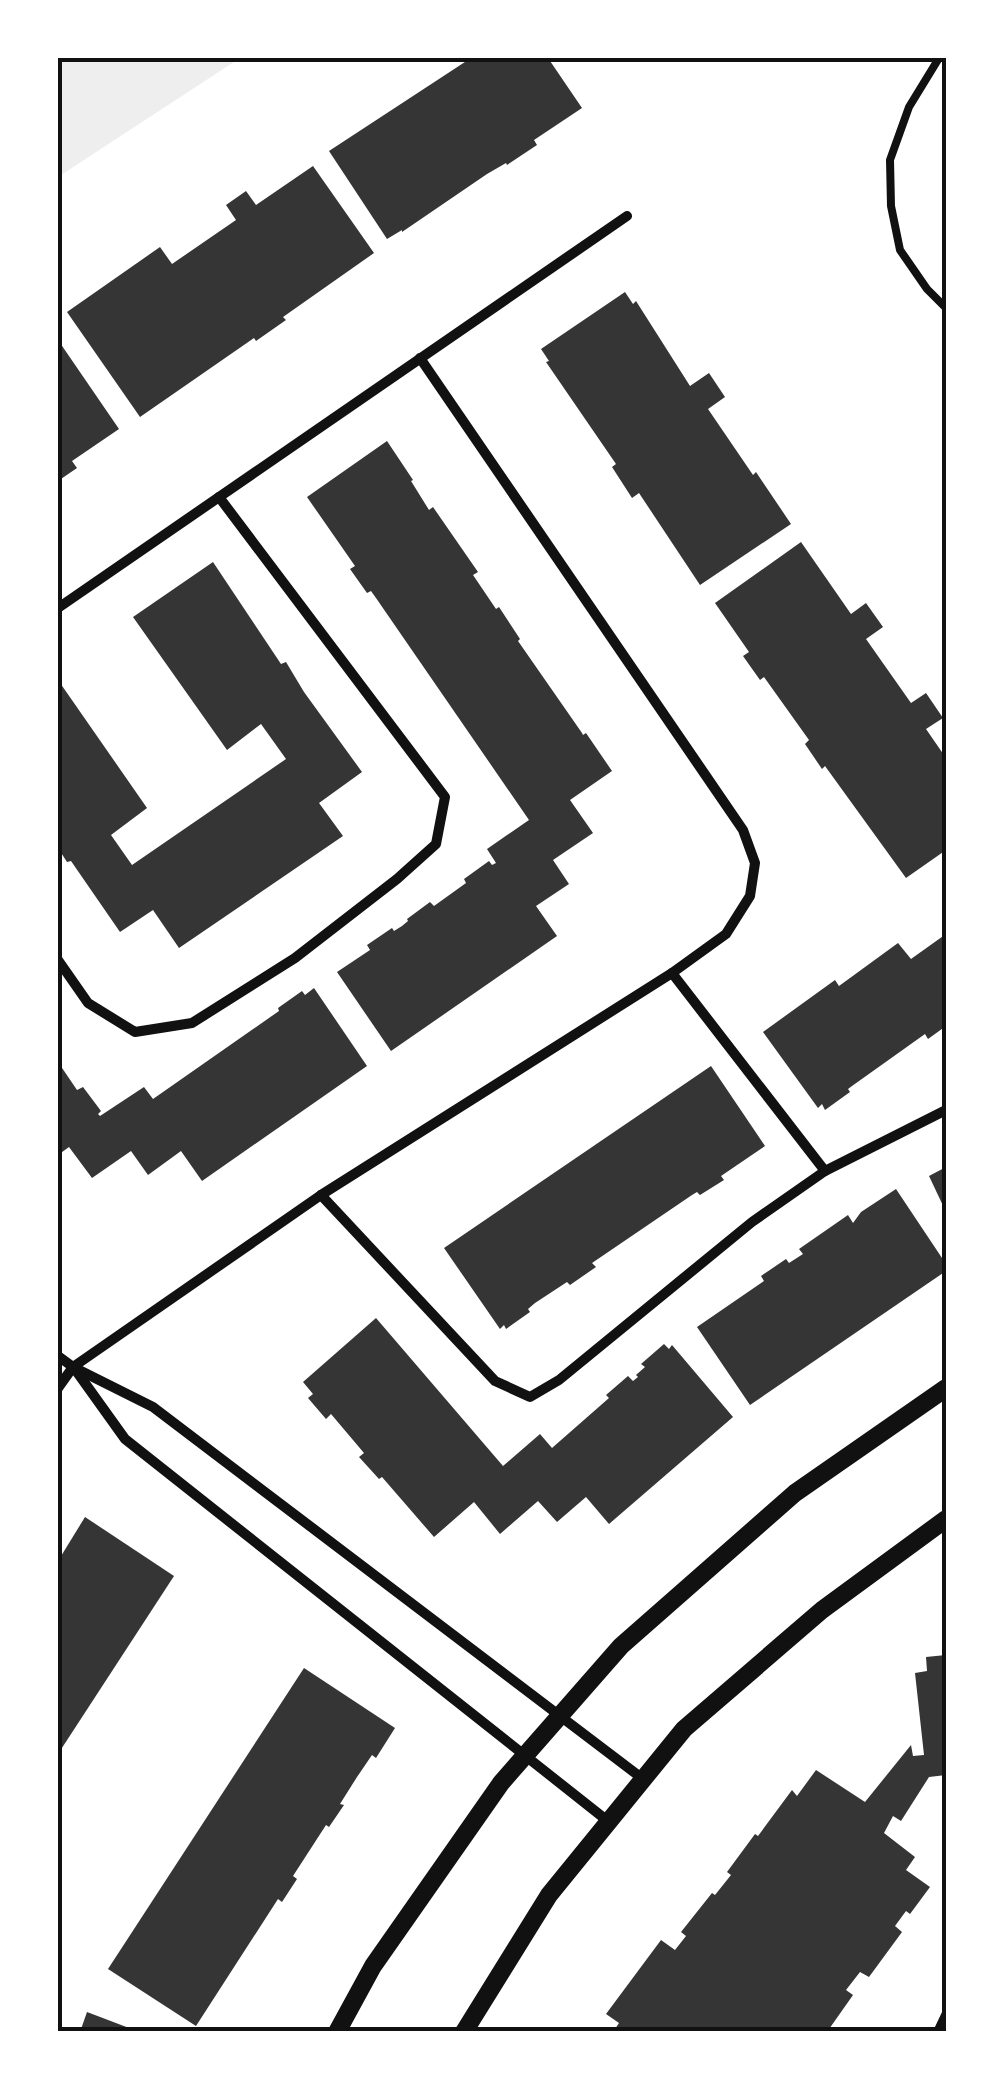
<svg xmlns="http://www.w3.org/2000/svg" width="1004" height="2089" viewBox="0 0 1004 2089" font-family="'Varela Round',sans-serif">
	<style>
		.green { fill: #eee }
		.building { fill: #353535 }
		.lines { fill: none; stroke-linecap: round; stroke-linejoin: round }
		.service { stroke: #111; stroke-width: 8 }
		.minor { stroke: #111; stroke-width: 10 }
		.tertiary { stroke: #111; stroke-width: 18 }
		.neatline { fill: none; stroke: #111; stroke-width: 4 }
	</style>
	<rect width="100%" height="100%" fill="#fff"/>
	<path class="green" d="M58 58H240L58 177Z"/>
	<g class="building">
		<path d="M467 58H548L582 108 534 140 537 145 507 165 506 163 487 174 402 232V230L387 239 329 151 468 60Z"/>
		<path d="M313 166 374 253 283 317 286 320 256 341 254 338 140 417 67 312 160 247 172 264 236 220 226 205 246 191 256 205Z"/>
		<path d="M625 292 633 304 636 301 690 386 709 373 725 397 708 409 753 475 756 472 791 524 700 585 639 493 632 498 612 467 616 464 546 362 549 361 541 349Z"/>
		<path d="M58 340 119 429 72 461 77 468 58 481Z"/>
		<path d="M387 441 413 480 411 481 429 510 433 507 478 572 473 575 496 609 499 607 520 639 518 641 582 733 583 735 586 733 612 771 570 800 593 833 553 860 569 884 536 906 557 936 391 1051 337 972 370 950 367 945 392 928 394 931 402 926 408 921 407 919 430 902 434 906 466 883 464 879 489 861 492 865 496 863 487 849 529 820 376 598 371 591 367 593 350 569 355 566 307 497Z"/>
		<path d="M801 542 851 614 866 603 883 627 866 639 911 703 926 693 943 718 926 729 946 758V850L906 878 825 766 822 769 805 744 809 740 764 677 760 680 743 656 749 652 715 603Z"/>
		<path d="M213 562 281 664 286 662 304 692 362 772 319 803 343 836 179 948 153 910 120 932 71 861 67 862 58 848V680L147 808 111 835 132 865 286 759 261 724 227 750 133 617Z"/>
		<path d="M946 934V1026L928 1039 925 1034 852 1086 848 1089 850 1092 825 1110 822 1104 818 1108 763 1032 835 980 839 986 898 943 911 959Z"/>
		<path d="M314 988 367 1066 202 1181 181 1151 148 1175 131 1151 92 1178 69 1147 58 1155V1062L77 1090 83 1087 101 1111 98 1114 100 1116 144 1087 153 1099 279 1011 278 1008 302 991 305 995Z"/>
		<path d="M711 1066 765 1146 721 1176 724 1180 700 1195 697 1192 692 1195 592 1263 596 1267 570 1285 567 1282 535 1303 528 1309 530 1312 506 1329 504 1325 500 1329 444 1248Z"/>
		<path d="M946 1167V1212L929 1176Z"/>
		<path d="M896 1189 946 1264V1271L750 1405 697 1327 764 1281 761 1276 786 1259 789 1263 803 1254 799 1249 848 1215 853 1223 861 1212Z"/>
		<path d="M376 1318 503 1466 540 1434 552 1448 609 1398 606 1395 628 1376 633 1381 638 1377 636 1375 645 1367 641 1364 664 1344 669 1349 672 1345 733 1417 609 1524 586 1497 557 1522 538 1501 500 1534 474 1502 434 1537 382 1477 379 1479 359 1457 364 1453 331 1414 326 1419 308 1398 313 1394 303 1382Z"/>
		<path d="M85 1517 174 1576 58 1754V1561Z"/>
		<path d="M946 1655V1775L929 1777 901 1821 893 1816 884 1833 915 1857 906 1870 930 1887 910 1914 906 1911 895 1926 902 1932 869 1977 860 1972 846 1990 853 1995 827 2032H613L619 2023 606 2014 661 1940 675 1950 686 1936 681 1932 712 1893 715 1895 731 1875 727 1872 755 1834 758 1836 792 1790 797 1796 816 1770 865 1802 911 1745 913 1756 924 1755 915 1673 927 1671 926 1657Z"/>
		<path d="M304 1668 395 1728 376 1758 372 1755 357 1777 340 1804 344 1805 329 1827 326 1825 293 1876 297 1879 282 1902 278 1899 196 2026 108 1969Z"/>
		<path d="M87 2012 137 2031V2032H80Z"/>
	</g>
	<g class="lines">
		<g class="service">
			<path d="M939 58 909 107 890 160 891 206 900 250 927 289 946 308"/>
			<path d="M937 2032 946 2013"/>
		</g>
		<g class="minor">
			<path d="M58 608 627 216"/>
			<path d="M58 960 88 1003 135 1032 192 1023 295 958 397 879 436 844 445 797 219 497"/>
			<path d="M672 973 825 1171"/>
			<path d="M321 1195 495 1381 530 1397 559 1380 752 1222 825 1171 946 1110"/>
			<path d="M58 1356 73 1367 153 1407 643 1779"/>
			<path d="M77 1372 125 1439 609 1822"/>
			<path d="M58 1388 73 1367 321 1195 672 973 726 934 750 896 755 863 743 830 420 358"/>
		</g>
		<g class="tertiary">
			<path d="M337 2032 373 1966 501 1783 621 1646 795 1493 946 1388"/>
			<path d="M464 2032 549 1895 684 1729 822 1610 946 1519"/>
		</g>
	</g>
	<rect width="1004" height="2089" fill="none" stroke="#ffffff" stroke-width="120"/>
	<rect x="60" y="60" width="884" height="1969" class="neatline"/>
</svg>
